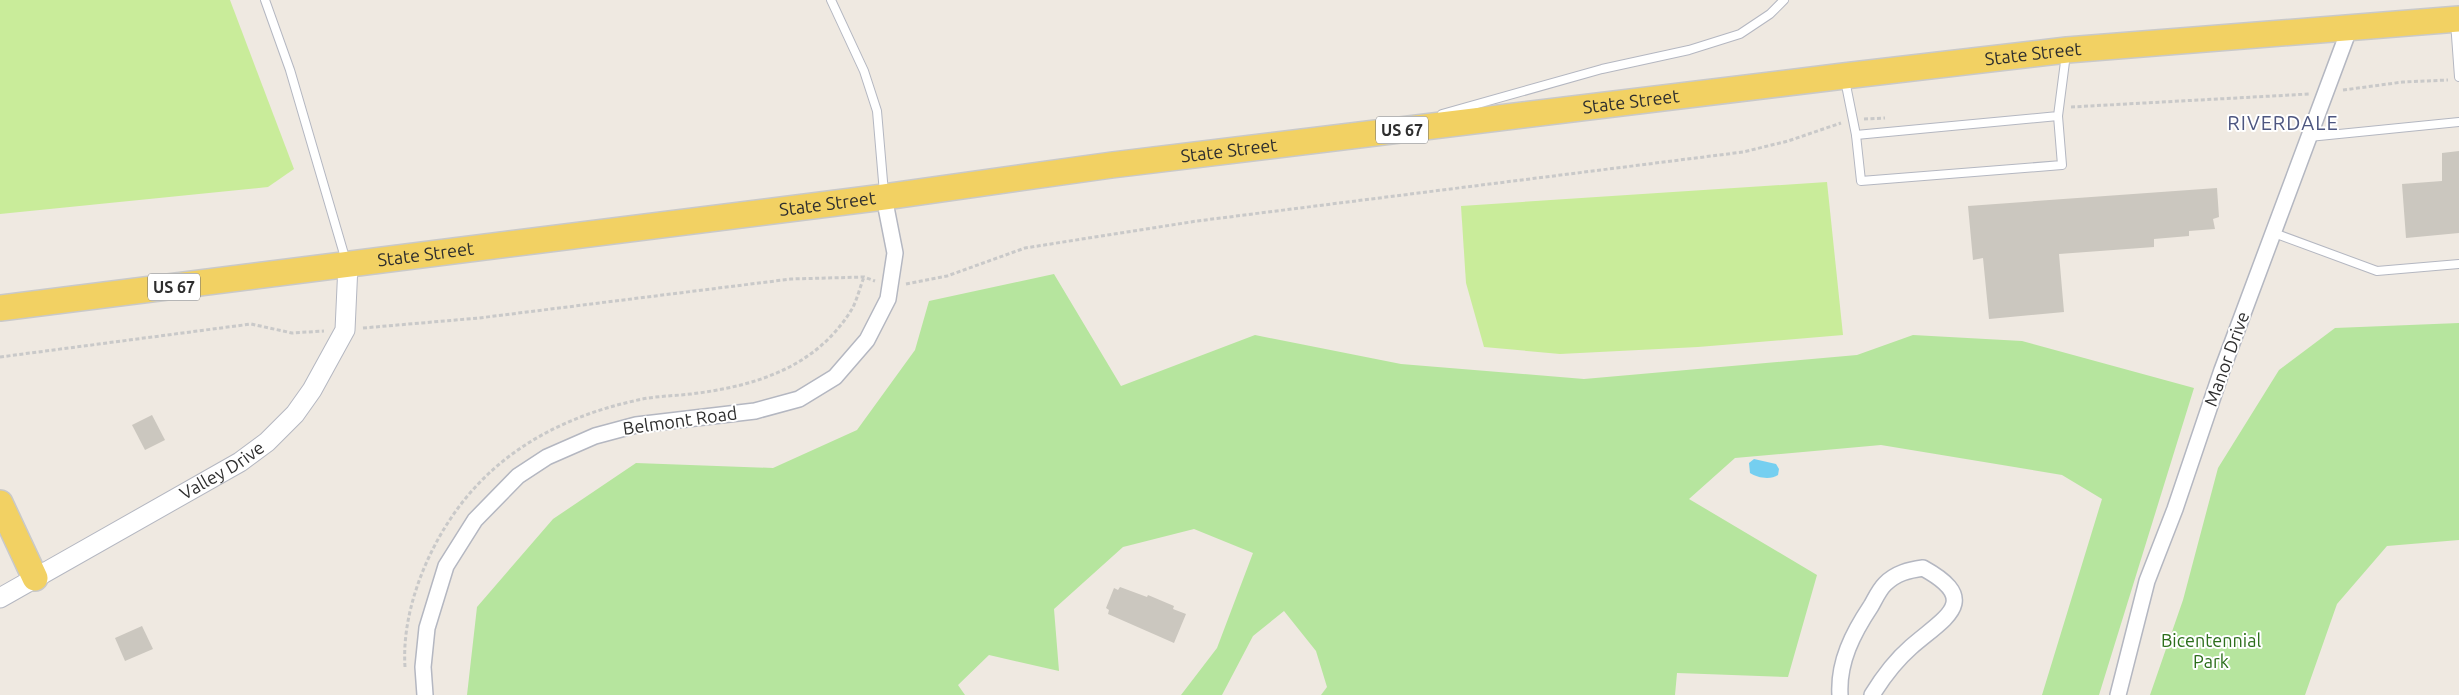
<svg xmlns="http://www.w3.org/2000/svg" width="2459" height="695" viewBox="0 0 2459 695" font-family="Ubuntu,sans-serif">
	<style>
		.green { fill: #b6e59e }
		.pitch { fill: #c9ec9a }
		.water { fill: #75cff0 }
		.building { fill: #cbc7bf }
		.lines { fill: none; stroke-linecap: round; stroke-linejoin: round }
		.service-casing { stroke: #b4b7c1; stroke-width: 10 }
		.minor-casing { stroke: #b4b7c1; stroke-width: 18 }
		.tertiary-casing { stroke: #b4b7c1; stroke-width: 21 }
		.primary-casing { stroke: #c9c9c9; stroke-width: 28 }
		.path { stroke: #c9c9c9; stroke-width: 3; stroke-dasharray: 4 2.5; stroke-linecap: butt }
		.service { stroke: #fff; stroke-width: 8 }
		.minor { stroke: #fff; stroke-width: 15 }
		.tertiary { stroke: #fff; stroke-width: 19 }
		.primary { stroke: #f2d163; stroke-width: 25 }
		.labels { text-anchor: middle; stroke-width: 4; stroke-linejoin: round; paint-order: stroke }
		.shield { fill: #fff; stroke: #6d6d6d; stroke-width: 1 }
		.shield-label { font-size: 16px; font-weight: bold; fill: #2e2e2e }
		.street-label { font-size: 18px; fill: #2e2e2e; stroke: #fff }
		.park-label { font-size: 18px; fill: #2c6e1b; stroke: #fff }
		.quarter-label { font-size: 20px; letter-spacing: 1px; fill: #4d5680; stroke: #fff }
	</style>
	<rect width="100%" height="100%" fill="#efe9e1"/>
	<g class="green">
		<path d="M1054 274 1121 386 1255 335 1401 364 1584 379 1857 355 1913 335 2022 341 2194 388 2099 695H2042L2102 499 2062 475 1881 445 1735 458 1689 499 1817 575 1788 677 1677 673 1675 695H1321L1327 687 1316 651 1284 611 1253 636 1222 695H1181L1217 648 1253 553 1194 529 1123 547 1054 609 1059 671 989 655 958 685 965 695H467L477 607 553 519 636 463 773 468 857 430 915 350 929 301Z"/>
		<path d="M2459 323V540L2387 546 2337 604 2305 695H2150L2183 600 2218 468 2279 370 2335 328Z"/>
	</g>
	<g class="pitch">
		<path d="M0 0H230L294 169 268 187 0 214Z"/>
		<path d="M1827 182 1843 335 1698 347 1560 354 1484 347 1466 283 1461 206Z"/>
	</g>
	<path class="water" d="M1754 459 1776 464 1779 469 1778 475C1771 480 1757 478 1750 473L1749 463Z"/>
	<g class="building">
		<path d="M2459 151V233L2406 238 2402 184 2442 181V153Z"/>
		<path d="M2217 188 2219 217 2213 219 2215 229 2189 231V236L2154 239V247L2059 254 2064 312 1989 319 1983 258 1973 260 1968 206Z"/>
		<path d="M152 415 165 440 145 450 132 425Z"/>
		<path d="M1120 587 1147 597 1148 595 1174 606 1173 609 1186 614 1174 643 1108 614 1109 610 1106 608 1114 588 1118 590Z"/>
		<path d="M142 626 153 649 125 661 115 638Z"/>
	</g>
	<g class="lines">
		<defs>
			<g id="service">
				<path d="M265 0 290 70 346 261"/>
				<path d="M831 0 864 71 877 111 884 193"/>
				<path d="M2455 22 2459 77"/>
				<path d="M1845 80 1856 135 2058 116 2066 54"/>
				<path d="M1442 114 1602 69 1689 50 1740 34 1770 14 1784 0"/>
				<path d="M1856 135 1861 181 2062 165 2058 116"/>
				<path d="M2309 137 2459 122"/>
				<path d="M2274 233 2377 271 2459 264"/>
			</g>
			<g id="minor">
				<path d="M425 695 423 667 427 628 446 566 475 520 518 476 547 457 595 436 636 425 755 411 799 399 835 377 867 340 888 299 895 253 884 197"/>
				<path d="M1840 695C1838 662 1853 633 1871 606 1875 599 1879 590 1885 584 1896 573 1909 570 1923 568 1983 601 1944 618 1911 647 1895 661 1883 677 1872 695"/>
				<path d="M2118 695 2147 581 2175 509 2222 370 2350 27"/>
			</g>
			<g id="tertiary">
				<path id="s1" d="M0 598 240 462 267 442 295 414 312 390 345 330 348 265"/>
			</g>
			<g id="primary">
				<path id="s2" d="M0 308 884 197 1112 165 1844 76 2067 50 2459 19"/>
				<path d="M0 503 35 578"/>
			</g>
		</defs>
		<use href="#service" class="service-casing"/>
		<use href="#minor" class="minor-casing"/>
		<use href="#tertiary" class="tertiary-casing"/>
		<use href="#primary" class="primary-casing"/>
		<g class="path">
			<path d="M2343 90 2403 82 2448 80"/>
			<path d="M2071 107 2309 94"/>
			<path d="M1864 119 1885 118"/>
			<path d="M906 284 947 276 1025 248 1197 221 1743 152 1788 141 1841 123"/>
			<path d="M363 328 479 318 791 279 864 277 875 281"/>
			<path d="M0 357 251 324 292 333 324 331"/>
			<path d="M405 667C402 621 419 572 441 534 485 458 555 418 638 400 655 396 673 396 691 394 755 386 816 368 852 309 857 300 860 287 864 277"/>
		</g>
		<use href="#service" class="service"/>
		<use href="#minor" class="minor"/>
		<use href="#tertiary" class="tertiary"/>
		<use href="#primary" class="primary"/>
	</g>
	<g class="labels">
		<g class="shield">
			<rect x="1376" y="116.5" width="52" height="27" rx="4"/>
			<rect x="148" y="273.5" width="52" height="27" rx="4"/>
		</g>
		<g class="shield-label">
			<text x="1402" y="136">US 67</text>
			<text x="174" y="293">US 67</text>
		</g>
		<g class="street-label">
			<text dy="6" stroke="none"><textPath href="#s2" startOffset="2049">State Street</textPath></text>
			<text dy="6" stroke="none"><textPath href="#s2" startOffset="1644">State Street</textPath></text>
			<text dy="6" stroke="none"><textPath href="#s2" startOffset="1239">State Street</textPath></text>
			<text dy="6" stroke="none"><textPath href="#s2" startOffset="834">State Street</textPath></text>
			<text dy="6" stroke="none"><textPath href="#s2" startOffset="429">State Street</textPath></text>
			<text transform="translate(2227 359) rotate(-70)" y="6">Manor Drive</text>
			<text transform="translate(680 421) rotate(-8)" y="6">Belmont Road</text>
			<text dy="6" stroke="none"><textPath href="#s1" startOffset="256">Valley Drive</textPath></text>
		</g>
		<g class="park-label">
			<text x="2211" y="647">Bicentennial<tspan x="2211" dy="21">Park</tspan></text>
		</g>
		<g class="quarter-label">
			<text x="2283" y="130">RIVERDALE</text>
		</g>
	</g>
</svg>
